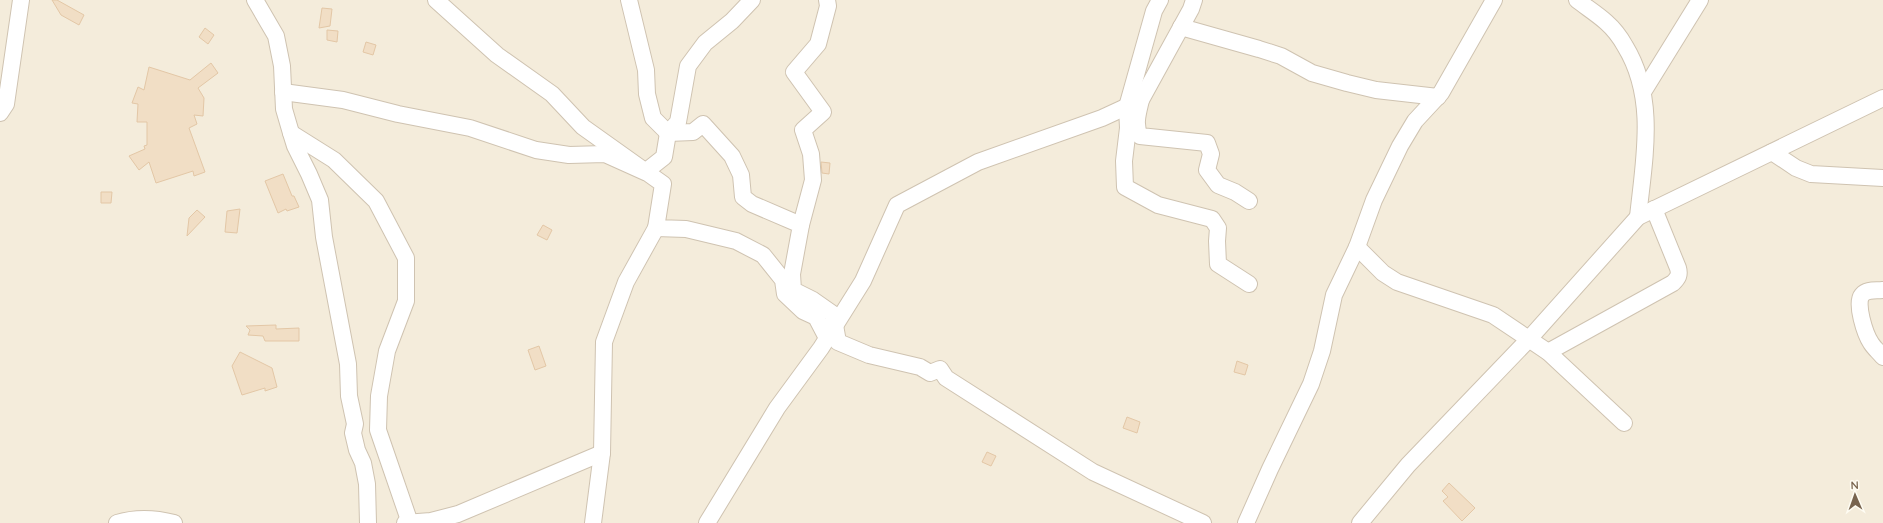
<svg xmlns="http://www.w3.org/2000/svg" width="1883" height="523" viewBox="0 0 1883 523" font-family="Quicksand,sans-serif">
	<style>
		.residential { fill: #f4ecdb }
		.building { fill: #f1dec5; stroke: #e3c7a6 }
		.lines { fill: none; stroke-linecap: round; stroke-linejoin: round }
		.minor-casing { stroke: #cfc3b1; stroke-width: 18 }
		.minor { stroke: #fff; stroke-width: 16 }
	</style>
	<rect width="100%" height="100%" fill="#fcf9ec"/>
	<rect class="residential" x="0" y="0" width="1883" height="523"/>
	<g class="building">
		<path d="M52 0H57L84 15 79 25 61 15Z"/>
		<path d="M322 8 332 9 330 26 319 28Z"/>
		<path d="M205 28 214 35 208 44 199 37Z"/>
		<path d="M327 30 338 31 337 42 327 40Z"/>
		<path d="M366 42 376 45 373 55 363 52Z"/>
		<path d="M211 63 218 73 198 88 204 98 203 116 194 115 197 124 189 128 205 172 194 176 193 171 156 183 149 162 139 170 129 156 145 149 144 146 147 145V122H137L138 104 132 103 138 87 144 90 149 67 190 80Z"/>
		<path d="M821 162 830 163 829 174 822 173Z"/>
		<path d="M283 174 292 196H294L299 207 287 211 286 209 278 213 265 181Z"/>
		<path d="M101 192H112L111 203H101Z"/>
		<path d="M240 209 237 233 225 232 227 211Z"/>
		<path d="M197 210 205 217 187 236 189 218Z"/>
		<path d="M543 225 552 230 547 240 537 235Z"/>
		<path d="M276 325V329L299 328V341H265L263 336 248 335 250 330 246 326Z"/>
		<path d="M539 346 546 366 535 370 528 350Z"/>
		<path d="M240 352 272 368 277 387 265 391V388L242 395 232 366Z"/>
		<path d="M1237 361 1248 365 1245 375 1234 372Z"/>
		<path d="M1127 417 1140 422 1137 433 1123 428Z"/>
		<path d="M987 452 996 456 991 466 982 462Z"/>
		<path d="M1449 483 1475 508 1462 521 1443 501 1448 497 1442 491Z"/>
	</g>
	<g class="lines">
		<defs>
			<g id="minor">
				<path d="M255 0 276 36 282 66 284 109 291 133 295 146 309 174 320 200 324 237 348 364 349 396 355 424 353 433 357 450 363 463 367 484 368 523"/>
				<path d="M436 0 497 55 552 94 583 127 663 184 656 228 686 229 736 241 763 255 783 280 785 294 803 311 816 317 827 338"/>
				<path d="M629 0 646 70 647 94 653 118 668 133 693 132 703 124 732 156 741 175 743 197 752 204 801 225 792 274 793 290 813 300 833 314 838 342 869 355 920 367 930 373 940 369 946 378 1093 472 1203 523"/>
				<path d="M1160 0 1154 11 1127 107 1128 128 1124 161 1125 187 1158 205 1212 219 1218 228 1217 241 1218 264 1249 284"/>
				<path d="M1194 0 1191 9 1141 100C1138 113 1134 124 1140 136L1207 143 1211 154 1207 170 1218 185 1235 192 1249 201"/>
				<path d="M1577 0C1586 7 1597 14 1606 22 1614 29 1620 37 1625 46 1657 98 1644 159 1638 217"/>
				<path d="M1181 27 1259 49 1281 56 1312 73 1347 83 1376 90 1438 97"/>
				<path d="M283 92 343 100 398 114 470 128 536 150 569 155 605 154 645 172 664 157 668 133 678 122 688 66 705 43 732 21 752 0"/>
				<path d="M1643 92 1700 0"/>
				<path d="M0 113 6 104 21 0"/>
				<path d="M291 133 334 160 376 201 406 258V301L387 351 379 396 378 430 410 523"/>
				<path d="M1772 152 1796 168 1811 174 1883 178"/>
				<path d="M801 225 813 180 811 154 803 130 823 112 794 72 818 44 828 6 827 0"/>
				<path d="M1357 247 1383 273 1397 282 1493 315 1548 352 1624 423"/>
				<path d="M1883 290C1876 291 1867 289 1862 295 1855 303 1865 334 1871 343 1874 348 1879 352 1883 357"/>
				<path d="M1548 352 1673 283C1678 278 1680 275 1678 268L1654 209"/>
				<path d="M117 523C136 517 155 518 174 523"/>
				<path d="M405 523 431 521 458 514 602 453"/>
				<path d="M593 523 602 453 604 342 626 282 656 228"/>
				<path d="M707 523 777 408 821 348 863 281 897 205 978 162 1102 118 1141 100"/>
				<path d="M1246 523 1270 469 1311 384 1322 351 1334 295 1357 247 1374 200 1400 146 1415 121 1441 93 1494 0"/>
				<path d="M1360 523 1408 465 1529 339 1638 217 1883 98"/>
			</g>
		</defs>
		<use href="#minor" class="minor-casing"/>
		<use href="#minor" class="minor"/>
	</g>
	<g transform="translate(1855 495) rotate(358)" stroke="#fefcf3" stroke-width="3" paint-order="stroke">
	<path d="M0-3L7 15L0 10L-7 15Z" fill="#78644f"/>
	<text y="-6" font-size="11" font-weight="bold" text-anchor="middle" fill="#78644f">N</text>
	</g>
</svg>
